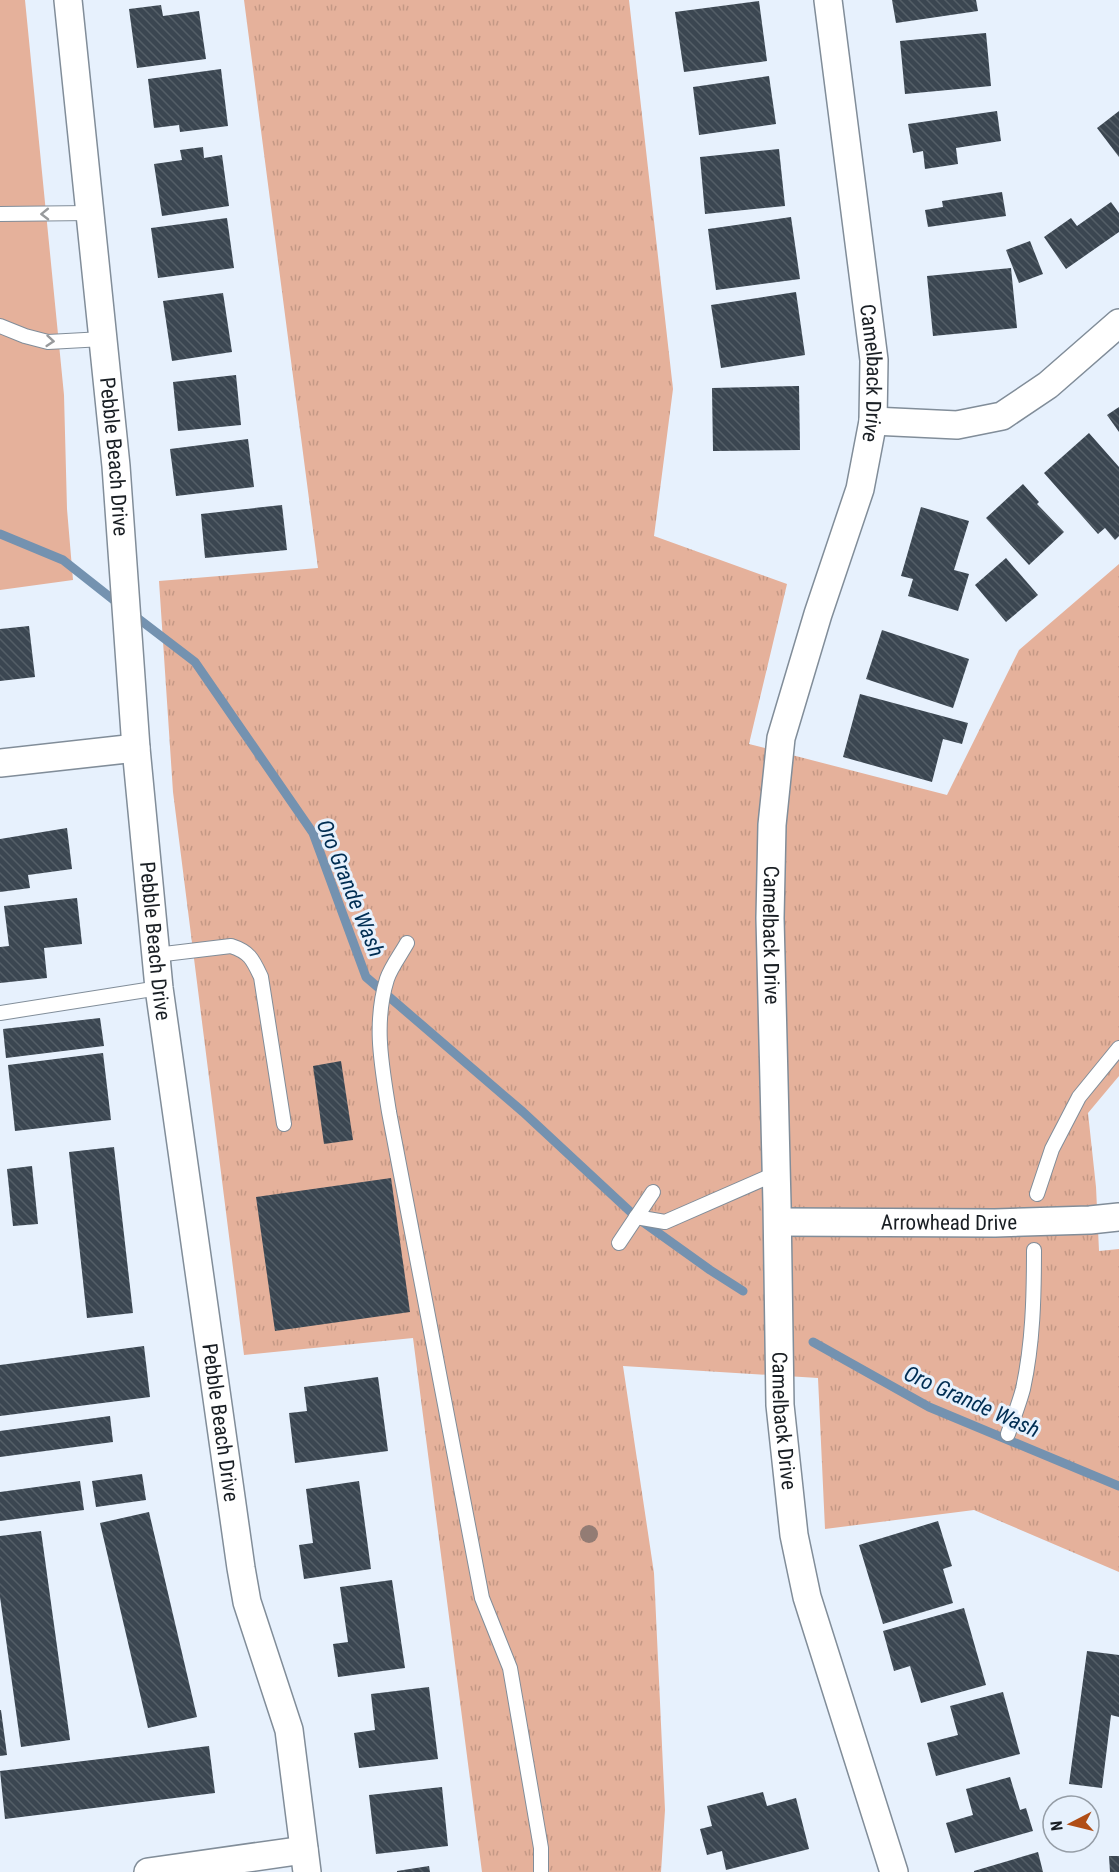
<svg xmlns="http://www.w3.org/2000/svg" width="1119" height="1872" viewBox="0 0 1119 1872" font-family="'Roboto Condensed',sans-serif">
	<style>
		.grass { fill: url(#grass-tufts) }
		.green { fill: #e5b19b }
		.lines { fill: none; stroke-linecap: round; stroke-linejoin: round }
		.stream { stroke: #7492b0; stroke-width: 9 }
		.building { fill: url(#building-back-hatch) }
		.lane-casing { stroke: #818d99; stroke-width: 16 }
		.street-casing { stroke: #818d99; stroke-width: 30 }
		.lane { stroke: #fff; stroke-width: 14 }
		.street { stroke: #fff; stroke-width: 27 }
		.tree { fill: #937c74 }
		.oneway { stroke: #989a9c }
		.labels { text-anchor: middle; stroke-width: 6; stroke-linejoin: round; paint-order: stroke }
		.street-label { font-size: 21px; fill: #191e23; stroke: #e7f1fd }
		.water-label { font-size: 22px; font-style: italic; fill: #002d52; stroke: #e7f1fd }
	</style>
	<defs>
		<pattern id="grass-tufts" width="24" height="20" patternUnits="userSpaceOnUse" patternTransform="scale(1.5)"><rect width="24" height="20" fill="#e5b19b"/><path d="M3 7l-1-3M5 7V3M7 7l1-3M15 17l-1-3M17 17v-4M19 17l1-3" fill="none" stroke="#c49885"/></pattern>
		<pattern id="building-back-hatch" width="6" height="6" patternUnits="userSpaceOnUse" patternTransform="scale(1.5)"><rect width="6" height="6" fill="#3b4651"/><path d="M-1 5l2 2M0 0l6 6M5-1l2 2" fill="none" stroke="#545e67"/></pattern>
	</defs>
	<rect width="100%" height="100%" fill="#e7f1fd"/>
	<path class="grass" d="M244 0H629L673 389 654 536 787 584 749 744 947 795 1019 650 1119 564V1076L1088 1113 1096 1187 1099 1251 1119 1249V1572L974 1510 825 1529 818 1378 623 1366 654 1573 665 1810 661 1872H482L413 1338 244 1355 173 792 159 581 318 568Z"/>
	<path class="green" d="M0 0H25L64 395 67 509 73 580 0 590Z"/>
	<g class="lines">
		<g class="stream">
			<path d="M0 534 63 560 120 605"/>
			<path d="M131 613 195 662 313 833 366 977 523 1112 636 1217 710 1270 743 1291"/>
			<path d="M813 1342 929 1407 1119 1486"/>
		</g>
	</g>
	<g class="building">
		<path d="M892 0H976L978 11 896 23Z"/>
		<path d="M759 1 767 61 684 72 675 12Z"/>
		<path d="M161 5 163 16 199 11 206 59 137 68 129 9Z"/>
		<path d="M986 33 991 86 905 94 900 41Z"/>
		<path d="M221 69 228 126 180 132 179 125 154 128 148 79Z"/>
		<path d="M769 76 776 124 699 135 693 87Z"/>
		<path d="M997 111 1001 141 956 148 958 164 925 169 923 151 913 153 908 124Z"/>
		<path d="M1119 111V157L1097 128Z"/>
		<path d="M203 147 204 158 222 155 229 206 162 216 154 164 182 160 180 150Z"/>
		<path d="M779 149 785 206 705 214 700 157Z"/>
		<path d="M1002 192 1006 216 928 227 925 210 943 207 942 201Z"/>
		<path d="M1111 202 1119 213V232L1066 269 1044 237 1071 218 1077 226Z"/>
		<path d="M791 217 800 279 716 290 708 229Z"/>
		<path d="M227 218 234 268 158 278 151 228Z"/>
		<path d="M1030 241 1043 274 1019 283 1006 250Z"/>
		<path d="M1011 268 1017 328 933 336 927 276Z"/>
		<path d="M796 292 805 355 721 368 711 305Z"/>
		<path d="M223 293 232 352 172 361 163 301Z"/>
		<path d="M236 375 241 425 178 431 173 382Z"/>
		<path d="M799 386 800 450 713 451 712 388Z"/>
		<path d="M1119 407V432L1107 415Z"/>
		<path d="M1089 433 1119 467V536L1115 540 1105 528 1098 534 1044 473Z"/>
		<path d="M248 439 254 487 176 496 170 449Z"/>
		<path d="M1023 484 1039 502 1037 504 1064 532 1029 565 986 518Z"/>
		<path d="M282 505 287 550 205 558 201 514Z"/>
		<path d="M921 507 969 521 954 570 969 574 958 611 908 596 913 579 901 576Z"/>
		<path d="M1006 558 1038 595 1006 622 975 585Z"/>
		<path d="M29 626 35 677 0 681V629Z"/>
		<path d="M882 630 969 659 953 708 866 679Z"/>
		<path d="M860 694 968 723 962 744 943 739 932 782 843 757Z"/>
		<path d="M67 828 72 869 28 875 30 888 0 892V839Z"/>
		<path d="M77 898 82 944 44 948 47 978 0 983V947L9 946 4 906Z"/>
		<path d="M100 1018 104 1046 6 1058 3 1029Z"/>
		<path d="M103 1053 111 1120 15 1131 8 1065Z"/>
		<path d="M341 1061 353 1140 324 1144 313 1066Z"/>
		<path d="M114 1147 133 1313 87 1318 69 1152Z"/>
		<path d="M32 1166 38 1224 13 1226 7 1169Z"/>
		<path d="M391 1178 410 1312 275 1331 256 1197Z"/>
		<path d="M144 1346 150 1397 0 1416V1365Z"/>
		<path d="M378 1377 388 1451 295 1463 289 1413 307 1411 304 1387Z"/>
		<path d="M110 1416 113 1442 0 1457V1431Z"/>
		<path d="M142 1474 146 1500 96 1507 92 1481Z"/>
		<path d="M80 1481 84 1510 0 1521V1492Z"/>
		<path d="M359 1481 371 1569 304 1579 299 1545 313 1543 306 1489Z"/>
		<path d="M149 1512 197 1717 148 1728 100 1523Z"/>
		<path d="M938 1521 952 1566 943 1569 953 1603 883 1624 859 1545Z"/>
		<path d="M41 1531 70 1740 21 1747 0 1597V1536Z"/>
		<path d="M392 1580 405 1668 338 1677 333 1644 348 1642 340 1587Z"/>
		<path d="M964 1608 986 1685 921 1703 910 1666 894 1671 883 1631Z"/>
		<path d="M1087 1651 1119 1655V1717L1111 1715 1102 1788 1069 1784Z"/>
		<path d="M429 1687 438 1759 359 1768 354 1733 375 1730 371 1694Z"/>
		<path d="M1003 1692 1020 1754 936 1776 927 1743 958 1735 950 1706Z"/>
		<path d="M0 1710H1L7 1755 0 1756Z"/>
		<path d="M209 1746 215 1793 5 1819 0 1771Z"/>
		<path d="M1010 1777 1020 1810 1026 1808 1033 1831 955 1853 946 1823 973 1815 966 1789Z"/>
		<path d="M442 1787 448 1846 376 1854 369 1795Z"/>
		<path d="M763 1792 767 1806 796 1798 809 1849 726 1870 722 1851 707 1855 700 1829 712 1826 707 1806Z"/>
		<path d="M1038 1852 1043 1872H974V1871Z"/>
		<path d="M1109 1856H1119V1872H1110Z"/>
		<path d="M429 1866 430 1872H397V1871Z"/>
	</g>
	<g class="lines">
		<defs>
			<g id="lane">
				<path d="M0 214 90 213"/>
				<path d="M0 326 25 336 48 342 103 339"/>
				<path d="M407 943C401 954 391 967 387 979 373 1024 382 1067 389 1112L482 1598 510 1668 541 1848V1872"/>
				<path d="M156 955 231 946C250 952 253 960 261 977L284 1124"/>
				<path d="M0 1013 159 988"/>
				<path d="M1037 1194 1052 1149 1079 1097 1119 1048"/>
				<path d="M636 1217 665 1222 777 1173"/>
				<path d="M619 1243 653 1192"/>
				<path d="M1008 1434C1013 1419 1019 1404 1023 1389 1033 1343 1034 1296 1034 1250"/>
			</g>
			<g id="street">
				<path id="s1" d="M68 0 116 466 136 748 159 988 241 1568 247 1602 289 1730 307 1872"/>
				<path id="s2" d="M828 0 874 360 873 421 860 489 818 614 781 738 772 825 770 918 777 1204 780 1405 794 1535 807 1597 894 1872"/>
				<path d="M873 421 957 425 1002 416 1048 385 1119 323"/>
				<path d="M0 763 136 748"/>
				<path id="s3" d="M778 1222 995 1223 1090 1220 1119 1217"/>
				<path d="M148 1872 304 1850"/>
			</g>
		</defs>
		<use href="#lane" class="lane-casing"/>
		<use href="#street" class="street-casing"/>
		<use href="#lane" class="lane"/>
		<use href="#street" class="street"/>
	</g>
	<circle class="tree" cx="589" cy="1534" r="9"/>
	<defs><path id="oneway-chevron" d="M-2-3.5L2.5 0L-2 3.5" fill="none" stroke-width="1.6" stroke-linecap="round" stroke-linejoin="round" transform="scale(1.5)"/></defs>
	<g class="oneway">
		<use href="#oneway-chevron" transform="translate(45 214) rotate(179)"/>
		<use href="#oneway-chevron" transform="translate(50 341) rotate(5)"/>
	</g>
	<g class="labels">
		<g class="street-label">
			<text dy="7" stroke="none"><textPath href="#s2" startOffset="376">Camelback Drive</textPath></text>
			<text dy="7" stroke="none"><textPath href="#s1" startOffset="459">Pebble Beach Drive</textPath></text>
			<text dy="7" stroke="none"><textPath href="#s2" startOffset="952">Camelback Drive</textPath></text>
			<text dy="7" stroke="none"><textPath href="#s1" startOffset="945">Pebble Beach Drive</textPath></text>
			<text dy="7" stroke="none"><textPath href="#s3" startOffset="171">Arrowhead Drive</textPath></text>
			<text dy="7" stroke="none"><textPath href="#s2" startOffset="1438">Camelback Drive</textPath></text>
			<text dy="7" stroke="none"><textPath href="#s1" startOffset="1431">Pebble Beach Drive</textPath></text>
		</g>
		<g class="water-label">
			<text transform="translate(351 888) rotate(68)" y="8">Oro Grande Wash</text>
			<text transform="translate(972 1401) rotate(24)" y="8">Oro Grande Wash</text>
		</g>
	</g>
	<g transform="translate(1071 1824) rotate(263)"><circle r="28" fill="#e7f1fd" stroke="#959da6" stroke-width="1.5"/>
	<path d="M0-4.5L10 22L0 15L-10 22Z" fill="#b04d16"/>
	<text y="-9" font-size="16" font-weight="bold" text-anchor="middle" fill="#191e23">N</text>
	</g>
</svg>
